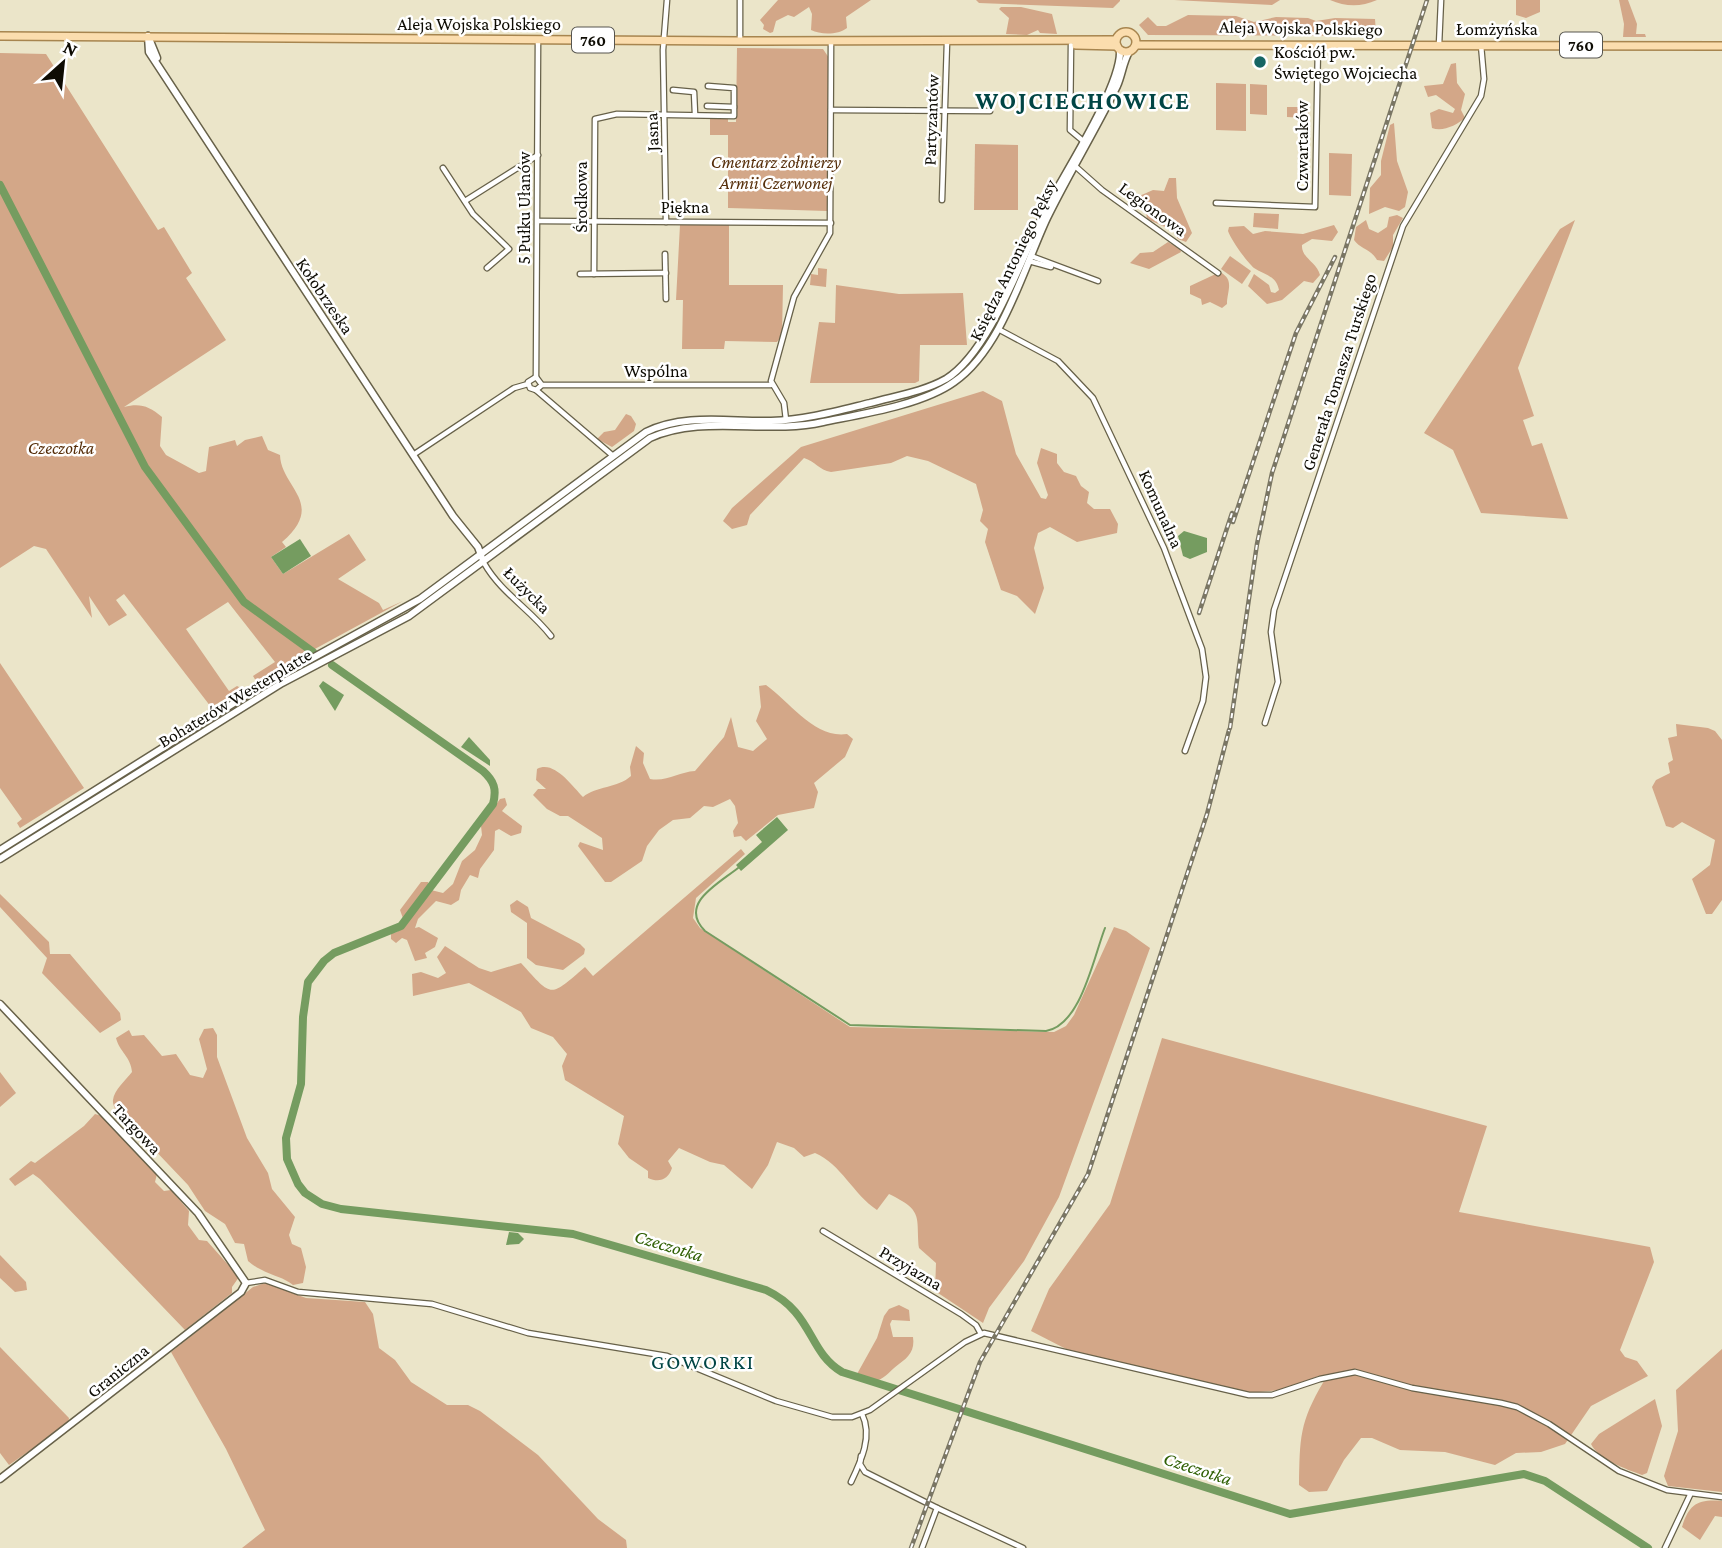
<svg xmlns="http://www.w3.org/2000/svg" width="1722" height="1548" viewBox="0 0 1722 1548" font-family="'Crimson Pro',serif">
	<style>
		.green { fill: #d3a788 }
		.water { fill: #759c60 }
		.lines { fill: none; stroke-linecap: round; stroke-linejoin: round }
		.stream { stroke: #759c60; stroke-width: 2 }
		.river { stroke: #759c60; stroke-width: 8 }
		.street-casing { stroke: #676149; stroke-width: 7 }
		.secondary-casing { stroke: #676149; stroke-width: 9 }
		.primary-casing { stroke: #a7854f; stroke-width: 10 }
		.street { stroke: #fff; stroke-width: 4.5 }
		.secondary { stroke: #fff; stroke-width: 6 }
		.primary { stroke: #fbddae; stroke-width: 7 }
		.rail-casing { stroke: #7a7664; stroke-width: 4.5 }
		.rail { stroke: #fff; stroke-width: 2; stroke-dasharray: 5; stroke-linecap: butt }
		.poi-dot { fill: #166564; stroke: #fff; stroke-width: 2.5 }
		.labels { text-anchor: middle; stroke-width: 5; stroke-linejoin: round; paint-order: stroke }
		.shield { fill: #fff; stroke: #56554f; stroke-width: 2 }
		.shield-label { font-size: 16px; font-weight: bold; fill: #0e0c04 }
		.street-label { font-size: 18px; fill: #0e0c04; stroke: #fff }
		.poi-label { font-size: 18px; fill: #0e0c04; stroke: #fff; text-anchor: start }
		.park-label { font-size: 18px; font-style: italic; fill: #562e0a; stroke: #fff }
		.water-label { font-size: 19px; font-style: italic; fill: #306005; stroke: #fff }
		.quarter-label { font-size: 21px; letter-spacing: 2px; fill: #014544; stroke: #fff }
		.district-label { font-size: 24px; font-weight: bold; letter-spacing: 2px; fill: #014544; stroke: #fff }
	</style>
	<rect width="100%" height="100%" fill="#ebe5c9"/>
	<g class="green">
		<path d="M778 0H871L846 17 847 28C838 35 821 35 811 30L812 14 809 7 794 17 788 15 776 21 773 32 770 33 763 29 764 25 760 20Z"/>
		<path d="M976 0H1120V1L1113 8 979 3Z"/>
		<path d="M1174 0H1280L1272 5Z"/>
		<path d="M1330 0H1377C1361 7 1346 7 1330 0Z"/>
		<path d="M1516 0H1540V12L1526 18 1516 15Z"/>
		<path d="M1619 0H1628L1637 24 1636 34H1645L1646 37H1623L1624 24Z"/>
		<path d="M1001 7H1021L1052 14 1057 34 1040 33 1038 30 1027 35 1006 34 1009 18 999 9Z"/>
		<path d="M1188 15 1236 16 1254 22 1276 17 1308 18 1316 21 1335 18 1375 19 1376 34 1373 36 1148 35 1139 25 1148 17 1157 26H1166Z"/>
		<path d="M737 48 823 49 829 58 827 211 728 208V135H710V117H728V122H736Z"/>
		<path d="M0 53 46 54 158 230 164 227 192 273 186 278 226 340 124 407C140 403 149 406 162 417L160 446 166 455 199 473 206 471 209 447 235 440 237 446 245 440 262 436 268 450 280 455C281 488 327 503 282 542L286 547 271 557 283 574 349 534 366 560 338 579 379 603 383 610 403 601 256 681 253 676 275 662 228 602 186 629 229 691 237 686 243 689 211 707 124 594 116 600 127 615 109 626 89 596 92 618 46 549 34 546 0 568Z"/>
		<path d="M1456 63 1457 83 1465 94 1461 110 1465 118C1457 125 1443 132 1432 128L1430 113 1439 109 1453 113 1455 109 1436 95 1428 97 1424 86 1443 84 1451 64Z"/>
		<path d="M1216 83 1246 84V131L1216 130Z"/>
		<path d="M1250 84 1267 85V115L1250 114Z"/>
		<path d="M1287 107H1309L1308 118 1287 117Z"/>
		<path d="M1394 123 1397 161 1408 192 1405 207 1399 211 1385 207 1369 214 1370 188 1381 175V161L1390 125Z"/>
		<path d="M975 144 1018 145V210H974Z"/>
		<path d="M1329 153 1352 154 1351 196 1329 195Z"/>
		<path d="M1169 178H1176L1177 198 1192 233 1186 242 1178 239 1174 231 1147 219 1145 205 1137 197 1153 190 1164 191Z"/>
		<path d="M1254 213 1279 214 1278 229 1253 227Z"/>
		<path d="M1397 215 1403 218 1393 235V247L1384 261 1377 260C1371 249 1360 249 1354 240L1356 227 1366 220 1369 229 1378 233 1387 227 1389 217Z"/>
		<path d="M1575 220 1518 368 1534 416 1523 420 1532 446 1542 443 1568 519 1481 513 1453 450 1424 433 1560 229Z"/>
		<path d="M680 225H729V285H783L782 335 777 342 725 341 724 349H682L683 300H676Z"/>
		<path d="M1334 225 1338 232 1332 241 1312 239 1302 245C1301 258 1317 262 1320 275L1313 283 1304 281 1282 300 1267 304 1248 286 1254 274 1269 285 1271 292 1275 293 1279 290C1276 275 1264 275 1254 268 1247 262 1231 240 1228 231L1229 227 1244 226 1253 234 1265 231 1303 234Z"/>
		<path d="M1168 242 1180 249 1181 252 1149 269 1130 263 1140 253 1153 252Z"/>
		<path d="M1230 256 1251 271 1242 284 1221 269Z"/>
		<path d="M818 268 827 269 826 287 810 285 811 274 818 275Z"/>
		<path d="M1220 272C1235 280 1227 291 1227 304L1222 308 1210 302 1202 305 1201 299 1190 294V286Z"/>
		<path d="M836 285 899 294 963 293 967 345H920L919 381 915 383H810L819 322 835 323Z"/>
		<path d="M983 391 1002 401 1016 454 1041 498 1046 499 1048 495 1037 463 1041 448 1057 454V463L1064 472 1076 476 1081 486 1089 492 1087 503 1094 509H1110L1118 524 1117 533 1077 542 1050 527 1038 533 1034 548 1044 588 1035 614 1017 596 1001 590 985 542 988 529 980 521 983 510 976 484 928 461 907 456 891 463 831 472C819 470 815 461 804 458L750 515 747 525 732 529 723 521 732 508 801 447Z"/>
		<path d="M626 414 631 416 636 424 634 431 612 447 597 439 604 432 615 430Z"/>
		<path d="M0 663 84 788 20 828 17 823 22 819 0 788Z"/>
		<path d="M766 685C790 702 815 739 847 734L853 739 845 757 814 783 818 792 814 808 778 815 746 841 741 836 734 837 733 831 738 823 735 806 730 799 713 807 704 806 690 818 673 820 659 830 647 846 642 861 611 882H605L578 846 580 842 603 850 602 838 568 816H560L547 809 533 795 538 789H546L536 780 537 769C554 760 571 785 583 797 596 786 618 788 631 776L630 767 636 746 644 753 643 763 650 779C667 782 679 772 695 771L724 737 731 717 738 747 753 751 767 739 756 721 761 707 759 686Z"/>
		<path d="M1676 724 1708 728 1715 731 1722 740V900L1712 914H1706L1692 879 1710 865 1715 840 1682 822 1673 828 1666 826 1652 787 1656 780 1670 773 1668 763 1673 760 1668 738 1677 736Z"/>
		<path d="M505 798 507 805 502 811 522 826 521 833 511 836 499 829 495 831 494 850 480 869 478 878 470 875 461 890 459 900 451 905 436 901 418 919 415 928 419 927 438 938 435 947 425 953 427 958 415 961 407 940 402 938 396 943 391 939V933L397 932 405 924 400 910 421 882H428L431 890 443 893 453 884 462 861 475 850 482 835 481 826 500 799Z"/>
		<path d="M741 849 745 854 696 898 693 918 700 928 850 1027 1054 1032 1066 1026 1074 1015 1114 927 1126 931 1150 948 1059 1197 1024 1261 989 1308 983 1323 935 1291 936 1263 919 1248C916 1216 924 1211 889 1194L877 1210C853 1194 841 1164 815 1153L804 1157 794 1148 777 1142 768 1165 752 1189 724 1165 710 1162 679 1148 668 1161 672 1168C668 1180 659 1183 648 1178V1171L629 1158 618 1144 624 1116 565 1080 562 1066 567 1054 553 1037 531 1028 521 1012 469 983 413 996 412 974 421 972 438 978 446 973 437 957 445 946 479 968 491 972 521 963C553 998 549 998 585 967L593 976Z"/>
		<path d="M0 894 49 942 50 954H70L120 1013 121 1020 100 1033 42 973 47 958 0 907Z"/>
		<path d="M517 900 528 907 531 918 580 944 585 949 584 954 563 970 536 965 527 958V923L511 912 510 905Z"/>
		<path d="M213 1028 217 1035V1057L247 1138 268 1173 272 1189 295 1217 289 1235 292 1244 301 1248 306 1267 303 1283 293 1285C281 1275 264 1275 248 1261L244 1244 235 1243 225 1224 205 1211 188 1185 148 1143C138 1139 111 1111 113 1100 114 1090 126 1080 132 1072 131 1057 119 1051 116 1038L129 1030 132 1036 144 1035 162 1056 176 1054 190 1075 203 1078 207 1069 199 1039 204 1029Z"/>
		<path d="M1162 1038 1487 1126 1459 1212 1650 1247 1654 1262 1620 1350 1625 1357 1637 1361 1648 1376 1591 1406 1565 1444 1541 1452 1516 1453 1495 1465 1445 1452 1400 1450 1372 1438H1361L1344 1460 1327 1491 1309 1492 1299 1485C1300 1438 1299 1423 1324 1381L1319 1376 1281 1390 1249 1393 1068 1350 1031 1331 1049 1289 1110 1204Z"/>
		<path d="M0 1072 16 1093 0 1107Z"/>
		<path d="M95 1114 102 1116 157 1174 155 1182 164 1191 171 1190 189 1211 188 1225 199 1240 207 1241 239 1277 232 1287V1293L185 1330 40 1179 33 1174 15 1186 9 1179 31 1161 35 1163 84 1126Z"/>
		<path d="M0 1255 26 1282 27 1290 15 1292 0 1278Z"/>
		<path d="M265 1283 306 1298 365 1302 373 1314 379 1348 395 1360 411 1382 447 1405H468L480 1411 538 1455 598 1519 626 1540 627 1548H242L265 1530 226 1449 171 1352 253 1287Z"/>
		<path d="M899 1305 909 1310 910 1321 892 1320 890 1324 893 1337H913C915 1350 909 1357 899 1364 883 1376 880 1389 857 1374L877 1338 884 1316 889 1309Z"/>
		<path d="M0 1347 69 1418 68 1424 9 1465 0 1453Z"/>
		<path d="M1722 1349V1492L1668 1486 1664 1476 1678 1431 1676 1390Z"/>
		<path d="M1655 1399 1662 1426 1647 1473 1642 1475C1626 1469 1599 1460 1591 1444L1599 1434Z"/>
		<path d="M1722 1501V1517L1715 1516 1700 1540 1682 1527C1689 1504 1698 1499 1722 1501Z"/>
	</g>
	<g class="water">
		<path d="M1184 531 1207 538V552L1190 559 1183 556 1178 536Z"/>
		<path d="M300 539 311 556 283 574 271 557Z"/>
		<path d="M323 681 344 695 335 711 319 686Z"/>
		<path d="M469 737 490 760V766L461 747Z"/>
		<path d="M777 817 788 830 741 871 736 865 762 842 756 835Z"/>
		<path d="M509 1232 518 1233 524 1239 519 1244 506 1245Z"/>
	</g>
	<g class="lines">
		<path class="stream" d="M738 868C718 884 678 904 705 931L850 1025 1046 1031C1081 1025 1093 959 1105 928"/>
		<g class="river">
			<path d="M0 185 145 467 244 602 313 652"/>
			<path d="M332 665 483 771C494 781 497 789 493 804L401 926 334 953 324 961 308 982 303 1017 301 1084 286 1138 287 1159 298 1184 305 1193 322 1204 341 1209 573 1234 766 1290C814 1313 807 1351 842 1372L1290 1514 1524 1474 1545 1481 1648 1548"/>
		</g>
		<defs>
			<g id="street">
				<path d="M740 40V0"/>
				<path d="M1071 45 1070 130 1082 140"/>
				<path d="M1439 45 1441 0"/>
				<path d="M673 90 694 92 695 114"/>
				<path d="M707 106 734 107"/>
				<path d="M831 110 990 111"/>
				<path d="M1075 166 1102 190 1218 273"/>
				<path d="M443 168 473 214 509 249 487 268"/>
				<path d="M942 200 947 42"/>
				<path d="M465 201 538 155"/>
				<path d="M1216 203 1315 207 1318 45"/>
				<path d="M538 221 831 223"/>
				<path d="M666 222 663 50 667 0"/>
				<path d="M665 254 666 299"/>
				<path d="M1031 256 1098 281"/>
				<path d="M1029 261 1051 267"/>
				<path d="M580 274 666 273"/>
				<path d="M594 274 595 119 617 114 734 116V88L708 86"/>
				<path d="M998 329 1058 361 1093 398 1164 548 1202 649 1206 677 1203 701 1185 751"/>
				<path d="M536 377 538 40"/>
				<path d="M542 385 536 377 528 382 530 388 536 390 542 385H771"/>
				<path d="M536 390 612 455"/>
				<path d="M786 420 784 403 771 381 794 297 830 233 831 41"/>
				<path d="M413 455 514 388 528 384"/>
				<path d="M484 563C501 593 530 609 551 636"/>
				<path d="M1265 723 1278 682 1271 632 1274 610 1403 226 1481 96 1484 79 1481 45"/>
				<path d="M823 1231 961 1314 976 1325 981 1334"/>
				<path d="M246 1283 265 1280 298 1292 432 1304 528 1333 667 1356 776 1401 832 1417H852L870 1410 965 1342 984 1333 1249 1395H1272L1320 1379 1355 1372 1412 1388 1501 1403 1517 1407 1549 1424 1619 1471 1667 1490 1722 1497"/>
				<path d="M861 1456 860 1464 865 1472 937 1508 922 1548"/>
				<path d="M851 1482C861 1461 873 1436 862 1414"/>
				<path d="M937 1508 1023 1548"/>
				<path d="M1665 1548 1690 1495"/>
			</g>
			<g id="secondary">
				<path d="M148 36 149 52 453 516 478 547 482 558"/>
				<path d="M148 36 157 58"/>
				<path d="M0 850 258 688 420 599 646 432C685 413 729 422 771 421 805 420 837 411 870 403 895 396 923 392 946 379 992 350 1023 252 1049 203 1067 170 1122 84 1120 50"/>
				<path d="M0 859 282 683 409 616 650 438C703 414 766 435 823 422 862 414 922 405 954 382 1002 349 1023 269 1047 218 1069 173 1095 131 1117 86 1122 75 1123 62 1129 52"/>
				<path d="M0 1004 198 1213 246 1283 241 1292 0 1479"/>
			</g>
			<g id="primary">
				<circle cx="1126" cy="42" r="10"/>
				<path d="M0 36 740 41 1116 40"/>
				<path d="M1076 45 1117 46"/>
				<path d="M1136 45 1722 46"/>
			</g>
		</defs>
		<use href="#street" class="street-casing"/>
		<use href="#secondary" class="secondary-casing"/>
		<use href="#primary" class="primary-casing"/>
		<use href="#street" class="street"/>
		<use href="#secondary" class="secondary"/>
		<use href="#primary" class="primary"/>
		<defs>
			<g id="rail">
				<path d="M1233 522 1296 333 1335 257"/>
				<path d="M1199 613 1232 513"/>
				<path d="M1230 728 1257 544 1272 473 1427 0"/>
				<path d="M911 1548 980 1362 1088 1174 1207 814 1229 730"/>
			</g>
		</defs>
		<use href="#rail" class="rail-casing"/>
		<use href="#rail" class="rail"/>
	</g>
	<circle class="poi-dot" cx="1260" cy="62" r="7"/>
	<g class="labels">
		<g class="shield">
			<rect x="572" y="27.5" width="42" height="25" rx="5"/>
			<rect x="1560" y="32.5" width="42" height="25" rx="5"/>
		</g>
		<g class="shield-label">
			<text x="593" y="46">760</text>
			<text x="1581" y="51">760</text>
		</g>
		<g class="street-label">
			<text x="479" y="30">Aleja Wojska Polskiego</text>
			<text transform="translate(1301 28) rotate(1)" y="6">Aleja Wojska Polskiego</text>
			<text x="1497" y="35">Łomżyńska</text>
			<text transform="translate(931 120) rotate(-88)" y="6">Partyzantów</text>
			<text transform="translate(652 132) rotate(-92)" y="6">Jasna</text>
			<text transform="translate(1302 146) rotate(-90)" y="6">Czwartaków</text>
			<text transform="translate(581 197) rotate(-90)" y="6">Środkowa</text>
			<text x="685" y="213">Piękna</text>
			<text transform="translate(524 208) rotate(-90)" y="6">5 Pułku Ułanów</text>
			<text transform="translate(1153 209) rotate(36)" y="6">Legionowa</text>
			<text transform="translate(1013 260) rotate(-64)" y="6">Księdza Antoniego Pęksy</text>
			<text transform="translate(325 296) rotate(56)" y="6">Kołobrzeska</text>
			<text x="656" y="377">Wspólna</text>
			<text transform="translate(1339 372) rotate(-72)" y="6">Generała Tomasza Turskiego</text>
			<text transform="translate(1161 509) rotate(66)" y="6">Komunalna</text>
			<text transform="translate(527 590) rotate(45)" y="6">Łużycka</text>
			<text transform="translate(235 698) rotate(-31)" y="6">Bohaterów Westerplatte</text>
			<text transform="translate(137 1129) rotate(47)" y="6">Targowa</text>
			<text transform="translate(911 1268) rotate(31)" y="6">Przyjazna</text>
			<text transform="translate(118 1371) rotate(-39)" y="6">Graniczna</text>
		</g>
		<g class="poi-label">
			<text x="1274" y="58">Kościół pw.<tspan x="1274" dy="21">Świętego Wojciecha</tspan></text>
		</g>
		<g class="park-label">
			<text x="776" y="168">Cmentarz żołnierzy<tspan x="776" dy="21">Armii Czerwonej</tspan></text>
			<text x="61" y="454">Czeczotka</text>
		</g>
		<g class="water-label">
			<text transform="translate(669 1245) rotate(17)" y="7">Czeczotka</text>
			<text transform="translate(1198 1468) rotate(18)" y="7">Czeczotka</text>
		</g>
		<g class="quarter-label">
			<text x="703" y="1369">GOWORKI</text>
		</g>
		<g class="district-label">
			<text x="1083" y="109">WOJCIECHOWICE</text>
		</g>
	</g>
	<g transform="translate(63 63) rotate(27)" stroke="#ffffff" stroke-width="5" paint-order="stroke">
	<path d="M0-5L12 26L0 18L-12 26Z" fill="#0e0c04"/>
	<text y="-10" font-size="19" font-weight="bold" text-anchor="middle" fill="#0e0c04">N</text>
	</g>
</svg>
